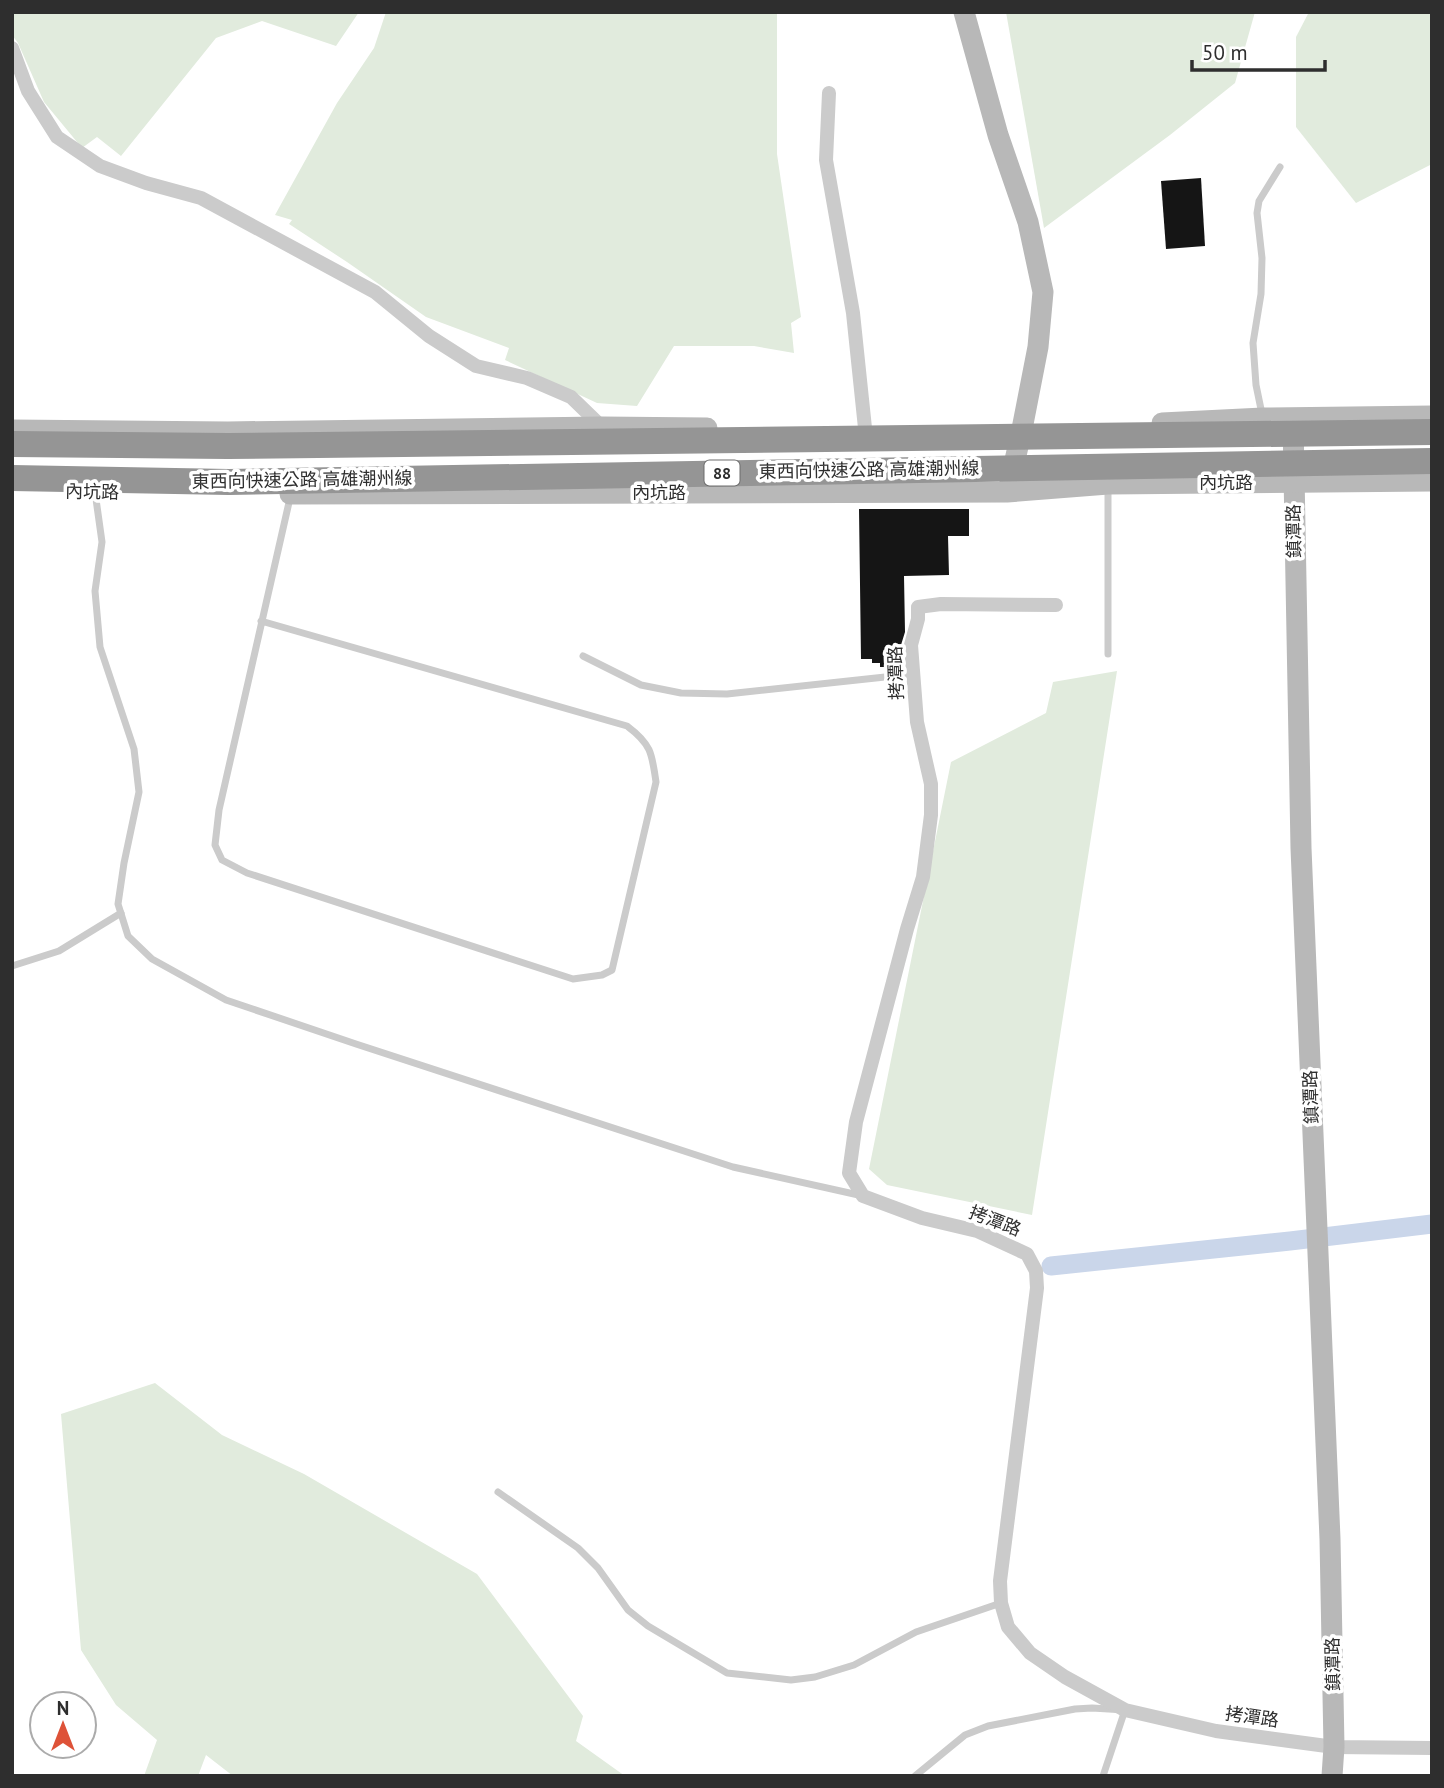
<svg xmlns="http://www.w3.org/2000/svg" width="1444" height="1788" viewBox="0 0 1444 1788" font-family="'PT Sans','Noto Sans TC',sans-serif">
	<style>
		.green { fill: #e1ebdd }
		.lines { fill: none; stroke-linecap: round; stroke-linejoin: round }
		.canal { stroke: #cad6ea; stroke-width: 19 }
		.building { fill: #151515 }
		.lane { stroke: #cbcbcb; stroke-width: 7 }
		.street { stroke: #cbcbcb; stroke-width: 14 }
		.secondary { stroke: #b8b8b8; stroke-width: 21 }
		.highway-bridge { stroke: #959595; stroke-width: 26 }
		.labels { text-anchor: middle; stroke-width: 7; stroke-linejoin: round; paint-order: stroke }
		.shield { fill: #fff; stroke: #6d6d6d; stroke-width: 2 }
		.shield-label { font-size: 16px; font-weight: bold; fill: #2e2e2e }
		.street-label { font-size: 18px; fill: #2e2e2e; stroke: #fff }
	</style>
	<rect width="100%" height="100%" fill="#fff"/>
	<g class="green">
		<path d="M12 12H359L336 46 262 21 216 38 121 156 97 137 82 148 44 102 18 43 12 35Z"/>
		<path d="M386 12H777V154L801 317 791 323 794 353 754 346H674L637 406 597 403 505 360 509 348 426 317 347 262 289 224 292 220 275 215 337 103 374 48Z"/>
		<path d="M1006 12H1255L1235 83 1170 135 1044 228Z"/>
		<path d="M1309 12H1432V164L1356 203 1296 127V37Z"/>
		<path d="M1117 671 1032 1215 887 1185 869 1169 951 762 1046 713 1053 682Z"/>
		<path d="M155 1383 222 1435 304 1474 477 1574 583 1716 576 1741 625 1776H233L206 1755 198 1776H144L157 1740 116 1705 81 1650 61 1414Z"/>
	</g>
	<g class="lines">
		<path class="canal" d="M1051 1266 1290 1241 1432 1224"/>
	</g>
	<g class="building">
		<path d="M1201 178 1205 246 1166 249 1161 181Z"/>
		<path d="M859 509H969V536H948L949 575 904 576 905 632 901 645 903 667H880V663H872V659H861Z"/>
	</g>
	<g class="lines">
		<g class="lane">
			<path d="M1262 414 1256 385 1253 343 1261 294 1262 258 1257 213 1259 201 1280 167"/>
			<path d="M1108 488V654"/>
			<path d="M95 492 102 542 95 591 100 647 134 749 139 792 124 863 118 904 128 936 152 959 226 1000 356 1044 733 1167 863 1196"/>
			<path d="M261 621 627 726C651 744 652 753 656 782L612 970 602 975 573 979 247 873 222 860 215 845 219 810 290 498"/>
			<path d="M583 656 641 685 681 693 727 694 913 674"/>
			<path d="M12 966 59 951 121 913"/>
			<path d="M498 1492 578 1548 598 1568 628 1610 648 1626 727 1673 791 1680 815 1677 854 1665 916 1632 1001 1603"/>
			<path d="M915 1776 965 1735 988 1726 1075 1709 1092 1708 1125 1710 1103 1776"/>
		</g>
		<g class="street">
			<path d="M12 48 28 91 57 137 100 166 146 183 201 198 375 292 429 336 476 366 527 378 571 397 602 427"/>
			<path d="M829 93 826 160 853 313 865 428"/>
			<path d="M1056 605 941 604 918 607V619L911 645 917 722 931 784V815L923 877 907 929 856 1122 849 1173 863 1196 922 1218 977 1231 1027 1254 1036 1271 1037 1288 1000 1581 1001 1603 1008 1627 1030 1653 1065 1677 1125 1710 1216 1731 1334 1747 1432 1748"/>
		</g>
		<g class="secondary">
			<path d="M964 12 998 135 1028 222 1043 292 1038 347 1022 429 1010 482"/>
			<path d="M1293 421 1301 848 1330 1539 1334 1747 1332 1776"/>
			<path d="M1162 423 1263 418 1432 416"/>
			<path d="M12 430 228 432 602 427 707 428"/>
			<path d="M290 494 1007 492 1108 484 1432 481"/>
		</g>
		<g class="highway-bridge">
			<path d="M12 444 228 446 1432 432"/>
			<path d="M12 478 229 482 1432 461"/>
		</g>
	</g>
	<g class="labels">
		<rect class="shield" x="704.5" y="460.5" width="35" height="25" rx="5"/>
		<g class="shield-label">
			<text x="722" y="479">88</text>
		</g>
		<g class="street-label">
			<text transform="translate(869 470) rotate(-1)" y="6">東西向快速公路 高雄潮州線</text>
			<text transform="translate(302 480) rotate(-1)" y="6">東西向快速公路 高雄潮州線</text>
			<text x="1226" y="489">內坑路</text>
			<text transform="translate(92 492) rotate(1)" y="6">內坑路</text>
			<text x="659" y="499">內坑路</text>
			<text transform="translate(1294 531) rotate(-91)" y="6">鎮潭路</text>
			<text transform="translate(896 673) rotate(-92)" y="6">拷潭路</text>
			<text transform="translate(1311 1097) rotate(-92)" y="6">鎮潭路</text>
			<text transform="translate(995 1221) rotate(21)" y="6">拷潭路</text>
			<text transform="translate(1333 1664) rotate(-91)" y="6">鎮潭路</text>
			<text transform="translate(1252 1717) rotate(8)" y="6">拷潭路</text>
		</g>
	</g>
	<rect width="1444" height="1788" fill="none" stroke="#2e2e2e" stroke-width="28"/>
	<g transform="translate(63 1725)"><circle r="33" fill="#ffffff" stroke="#ababab" stroke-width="2"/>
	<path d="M0-5L12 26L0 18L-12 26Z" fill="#de5238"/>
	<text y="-10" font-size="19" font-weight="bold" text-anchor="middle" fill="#2e2e2e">N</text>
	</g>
	<path d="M1192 60v10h133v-10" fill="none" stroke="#2e2e2e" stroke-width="3.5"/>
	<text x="1202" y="60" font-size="21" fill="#2e2e2e" stroke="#ffffff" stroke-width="5" paint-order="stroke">50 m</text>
</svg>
